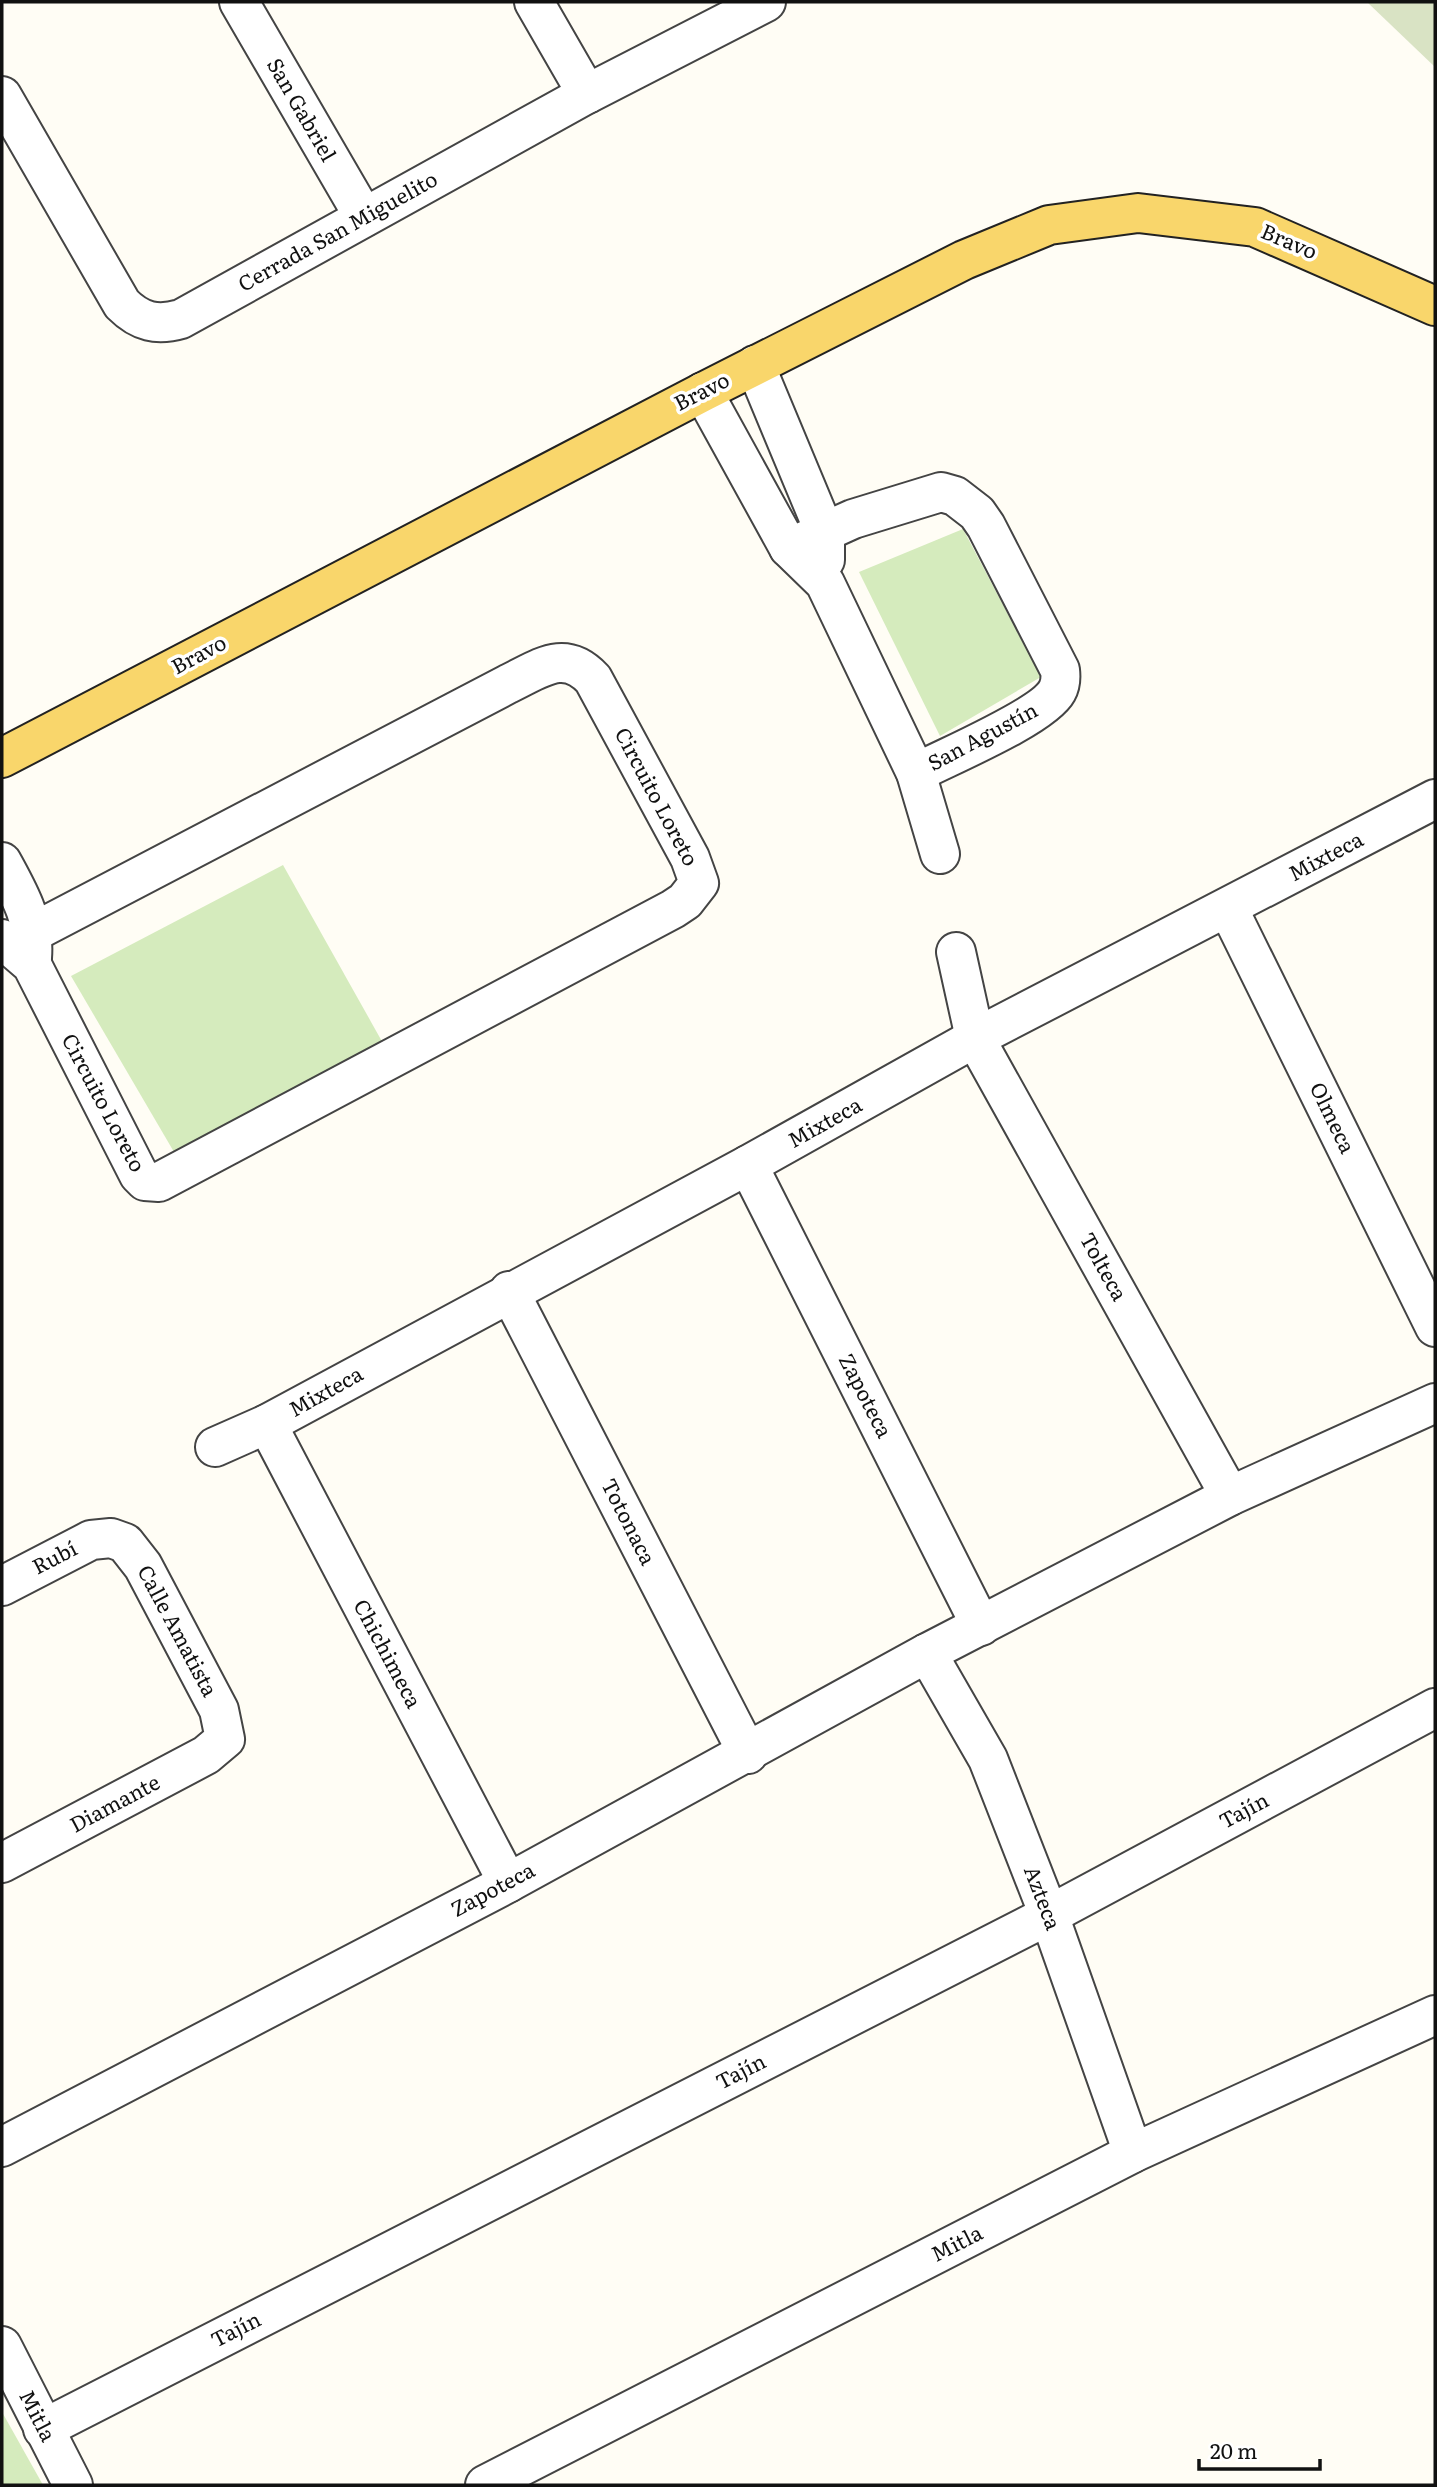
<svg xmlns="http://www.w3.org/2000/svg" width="1437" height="2487" viewBox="0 0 1437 2487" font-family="Literata,serif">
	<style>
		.green { fill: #d5ebbd }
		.cemetery { fill: #d9e3c4 }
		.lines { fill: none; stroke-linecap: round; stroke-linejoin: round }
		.minor-casing { stroke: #444; stroke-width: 42 }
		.major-casing { stroke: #222; stroke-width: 42 }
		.minor { stroke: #fff; stroke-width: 38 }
		.major { stroke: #f9d66b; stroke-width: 38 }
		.labels { text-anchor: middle; stroke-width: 7; stroke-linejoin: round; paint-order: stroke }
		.street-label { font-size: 21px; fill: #111; stroke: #fff }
	</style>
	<rect width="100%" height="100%" fill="#fffdf5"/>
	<g class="green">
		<path d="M963 529 1041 677 940 736 859 572Z"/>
		<path d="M283 865 384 1045 174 1152 71 976Z"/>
		<path d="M2 2412 43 2485H2Z"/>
	</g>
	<path class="cemetery" d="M1367 2H1435V67Z"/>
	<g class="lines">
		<defs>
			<g id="minor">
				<path d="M239 2 364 217"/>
				<path d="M534 2 587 94"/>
				<path d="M2 96 122 304C140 322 157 326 181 319L587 94 766 2"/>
				<path d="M755 365 825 533V560"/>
				<path d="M703 392 789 548 825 583 916 773 940 854"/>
				<path d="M789 548 853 519 941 492 955 496 977 513 986 526 1060 670C1061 678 1061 684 1057 691 1043 717 946 757 916 773"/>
				<path d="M2 862C20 895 35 920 32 958"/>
				<path d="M1228 908 1435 1327"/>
				<path d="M2 939 32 965 139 1175 145 1181 159 1182 673 909 685 901 699 883 690 858 593 679C564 648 540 669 508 684L7 946"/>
				<path d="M956 952 975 1038 1230 1496"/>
				<path d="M748 1165 981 1626"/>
				<path d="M509 1291 748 1754"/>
				<path d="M267 1424 508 1883"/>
				<path d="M215 1447 267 1424 748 1165 975 1038 1435 799"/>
				<path d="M2 1586 91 1540 111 1538 125 1543 143 1566 219 1710 225 1739 206 1755 2 1863"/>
				<path d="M927 1653 988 1759 1049 1915 1133 2153"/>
				<path d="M2 2147 508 1883 927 1653 1230 1496 1435 1403"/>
				<path d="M2 2346 73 2485"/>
				<path d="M43 2429 1049 1915 1435 1708"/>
				<path d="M485 2485 1133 2153 1435 2015"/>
			</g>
			<path id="major" d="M2 758 703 392 964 260 1049 225 1138 213 1255 227 1435 306"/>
		</defs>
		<use href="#minor" class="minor-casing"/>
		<use href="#major" class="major-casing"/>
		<use href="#minor" class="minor"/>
		<use href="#major" class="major"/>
	</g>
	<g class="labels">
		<g class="street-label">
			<text transform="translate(301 110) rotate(60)" y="7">San Gabriel</text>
			<text transform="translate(338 232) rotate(-29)" y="7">Cerrada San Miguelito</text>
			<text transform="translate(1289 242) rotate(23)" y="7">Bravo</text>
			<text transform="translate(702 392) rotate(-27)" y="7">Bravo</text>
			<text transform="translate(199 655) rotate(-28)" y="7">Bravo</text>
			<text transform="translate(983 737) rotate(-28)" y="7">San Agustín</text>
			<text transform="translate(656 797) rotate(62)" y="7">Circuito Loreto</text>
			<text transform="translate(1326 857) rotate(-28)" y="7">Mixteca</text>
			<text transform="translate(103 1103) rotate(62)" y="7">Circuito Loreto</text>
			<text transform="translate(1332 1118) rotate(64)" y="7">Olmeca</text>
			<text transform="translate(825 1123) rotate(-29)" y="7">Mixteca</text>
			<text transform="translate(1103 1267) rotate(61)" y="7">Tolteca</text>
			<text transform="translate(326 1392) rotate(-29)" y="7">Mixteca</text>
			<text transform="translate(865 1396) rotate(63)" y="7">Zapoteca</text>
			<text transform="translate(628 1522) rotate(63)" y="7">Totonaca</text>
			<text transform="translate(55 1558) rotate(-27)" y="7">Rubí</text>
			<text transform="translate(177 1631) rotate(62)" y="7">Calle Amatista</text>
			<text transform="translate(387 1654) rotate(62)" y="7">Chichimeca</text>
			<text transform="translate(115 1804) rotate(-28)" y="7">Diamante</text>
			<text transform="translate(1244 1811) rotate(-28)" y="7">Tajín</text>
			<text transform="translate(493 1890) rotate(-28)" y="7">Zapoteca</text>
			<text transform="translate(1042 1898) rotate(69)" y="7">Azteca</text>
			<text transform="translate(741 2072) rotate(-27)" y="7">Tajín</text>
			<text transform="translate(957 2244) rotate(-27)" y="7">Mitla</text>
			<text transform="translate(236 2330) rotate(-27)" y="7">Tajín</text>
			<text transform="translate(37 2416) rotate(63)" y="7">Mitla</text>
		</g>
	</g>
	<rect width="1437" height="2487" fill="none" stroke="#111111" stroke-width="7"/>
	<path d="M1199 2459v10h121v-10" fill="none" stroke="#111111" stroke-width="3.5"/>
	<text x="1210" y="2459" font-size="21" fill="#111111" stroke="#ffffff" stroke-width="5" paint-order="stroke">20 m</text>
</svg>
